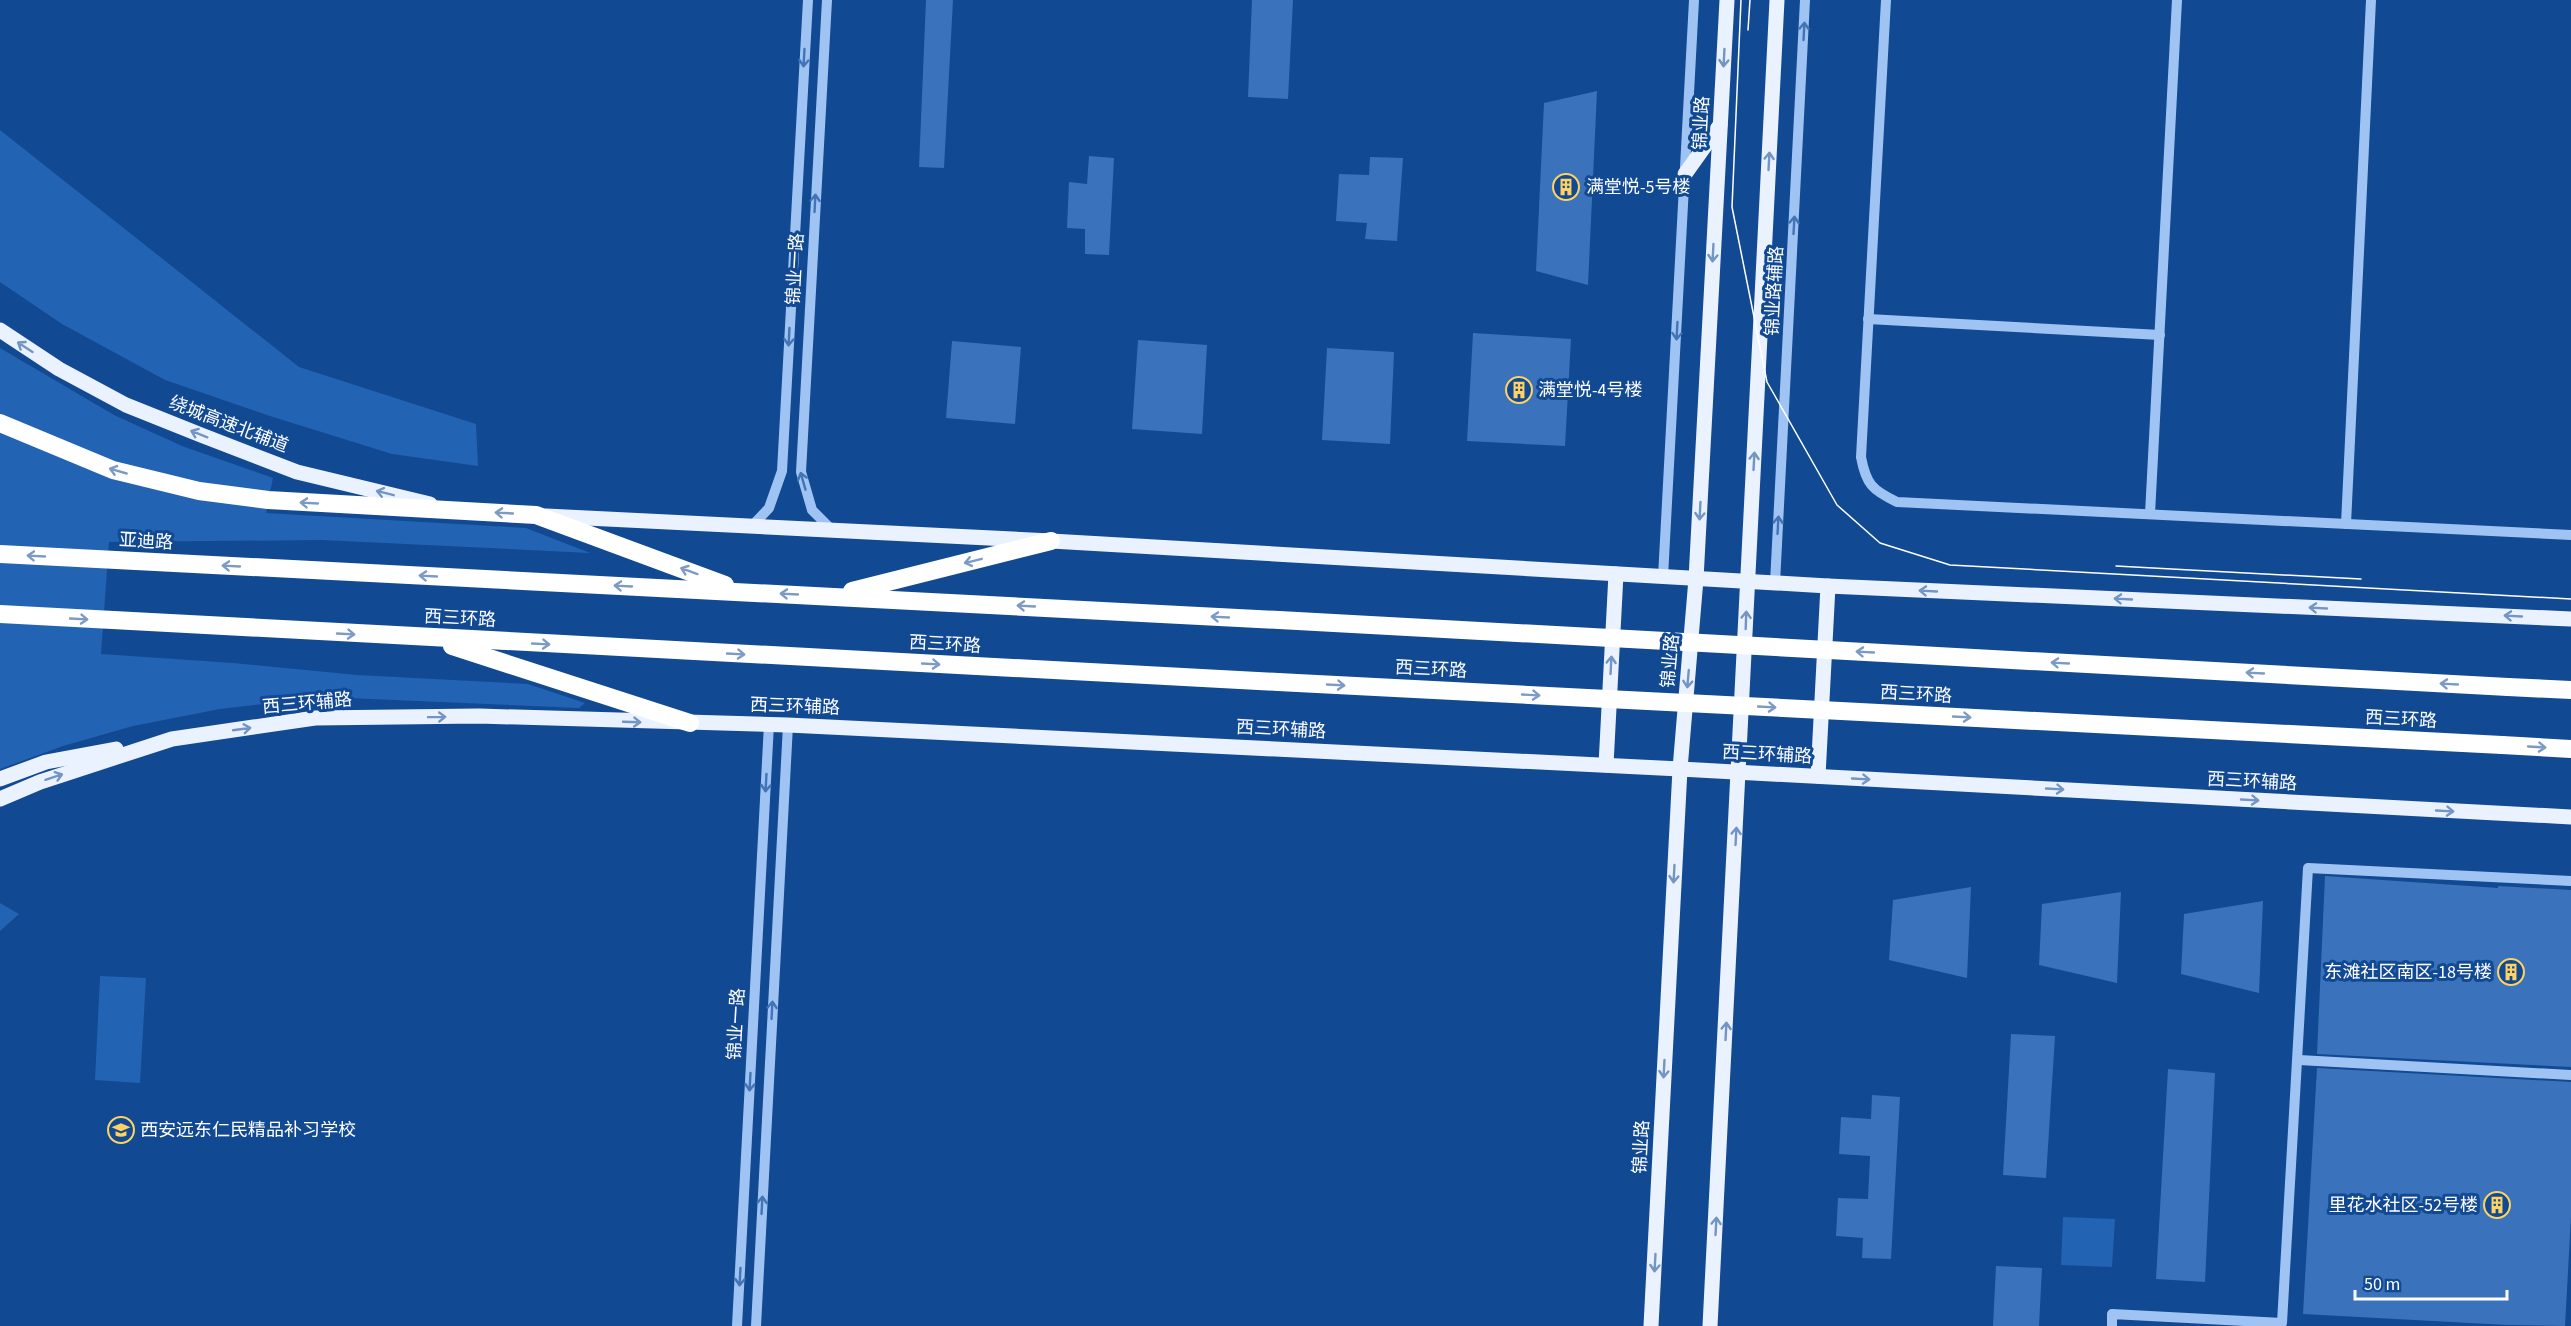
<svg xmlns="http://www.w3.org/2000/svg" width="2571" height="1326" viewBox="0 0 2571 1326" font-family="'Source Sans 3','Noto Sans SC',sans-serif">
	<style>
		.green { fill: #2363b3 }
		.building { fill: #3a73bc }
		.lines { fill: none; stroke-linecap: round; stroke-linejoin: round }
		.minor { stroke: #9fc4f3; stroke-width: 10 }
		.major { stroke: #ebf2ff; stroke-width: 15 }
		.highway { stroke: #fff; stroke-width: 18 }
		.tram { stroke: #fff; stroke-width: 1.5 }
		.highway-bridge { stroke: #fff; stroke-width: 18 }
		.oneway { stroke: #4374b5 }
		.oneway2 { stroke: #7395c4 }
		.oneway3 { stroke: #7c9bc4 }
		.labels { text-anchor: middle; stroke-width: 6; stroke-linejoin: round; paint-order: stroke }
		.street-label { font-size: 18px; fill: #fff; stroke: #114993 }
		.poi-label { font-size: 18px; fill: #fff; stroke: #114993; text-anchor: start }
	</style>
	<rect width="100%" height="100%" fill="#114993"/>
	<g class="green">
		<path d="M0 130 299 367 476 424 478 466 392 454 270 416 165 380 62 324 0 282Z"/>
		<path d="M0 348 114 415 182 446 273 478 266 513 526 528 590 553 322 540 109 542 101 654 233 663 357 675 528 684 585 703 579 708 324 697 220 709 133 726 63 746 0 769Z"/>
		<path d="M0 903 19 914 0 931Z"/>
		<path d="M100 976 146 978 140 1083 95 1080Z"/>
		<path d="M2063 1217 2115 1219 2112 1267 2061 1265Z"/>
	</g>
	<g class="building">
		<path d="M926 0H953L944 168 919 167Z"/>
		<path d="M1252 0H1293L1288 99 1248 97Z"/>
		<path d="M1597 91 1588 285 1536 271 1544 103Z"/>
		<path d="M1089 156 1114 158 1109 255 1085 254V229L1067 228 1069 182 1087 184Z"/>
		<path d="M1370 157 1403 158 1397 241 1365 239 1367 223 1336 221 1339 174 1369 175Z"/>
		<path d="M1473 333 1571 339 1565 446 1467 441Z"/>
		<path d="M1138 340 1207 345 1202 434 1132 429Z"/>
		<path d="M952 341 1021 347 1015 424 946 418Z"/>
		<path d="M1327 348 1394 352 1390 444 1322 440Z"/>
		<path d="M2325 876 2498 888V886L2571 890V1067L2317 1054Z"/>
		<path d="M1971 887 1967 978 1889 960 1893 900Z"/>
		<path d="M2121 892 2117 983 2039 965 2042 904Z"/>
		<path d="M2263 901 2259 993 2181 974 2184 914Z"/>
		<path d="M2011 1034 2055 1036 2046 1178 2003 1175Z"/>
		<path d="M2317 1068 2571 1082V1217L2565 1326 2507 1325 2303 1314Z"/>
		<path d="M2168 1069 2215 1073 2205 1282 2156 1279Z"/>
		<path d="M1872 1095 1900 1097 1891 1259 1862 1258 1863 1238 1836 1236 1838 1198 1868 1199 1870 1156 1839 1154 1841 1117 1871 1119Z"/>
		<path d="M1996 1266 2042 1268 2039 1326H1993Z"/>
	</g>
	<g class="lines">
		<g class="minor">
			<path d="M827 0 801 472 812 510 832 530"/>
			<path d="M1886 0 1861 457C1866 484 1872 490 1897 502L2571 535"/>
			<path d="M1868 319 2160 335"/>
			<path d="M2150 514 2177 0"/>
			<path d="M2346 524 2371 0"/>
			<path d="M752 526 769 508 782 471 808 0"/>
			<path d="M1663 577 1694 0"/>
			<path d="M1775 583 1805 0"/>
			<path d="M2299 1060 2571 1075"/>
			<path d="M737 1326 769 724"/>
			<path d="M756 1326 788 725"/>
			<path d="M2112 1326V1314L2282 1323 2308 868 2571 881"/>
		</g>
		<g class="major">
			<path d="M1685 174 1720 125"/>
			<path d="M0 330 59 369 126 405 201 435 297 472 430 504"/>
			<path d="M546 516 1051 541 1828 586 2571 619"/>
			<path d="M1606 765 1616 574"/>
			<path d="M1818 776 1828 586"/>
			<path d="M0 779 46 762 116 749"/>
			<path d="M0 799 40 782 172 739 315 718 479 716 788 725 1680 769 2571 817"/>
			<path d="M1651 1326 1680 769 1696 579 1727 0"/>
			<path d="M1710 1326 1777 0"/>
		</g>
		<g class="highway">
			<path d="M0 423 113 470 199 491 268 500 536 515 725 585"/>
			<path d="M0 554 1279 620"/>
			<path d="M852 591 1051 541"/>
			<path d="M0 614 1278 682"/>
			<path d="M452 646 690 723"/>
			<path d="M2508 687 2571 690"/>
			<path d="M2502 745 2571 749"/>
		</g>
		<g class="tram">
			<path d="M1741 0 1732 207 1767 382 1837 505 1880 543 1950 565 2571 599"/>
			<path d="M1748 30 1750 0"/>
			<path d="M2116 566 2361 579"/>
		</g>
		<g class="highway-bridge">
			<path d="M1279 620 2508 687"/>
			<path d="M1278 682 2502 745"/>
		</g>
	</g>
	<defs><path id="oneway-shaft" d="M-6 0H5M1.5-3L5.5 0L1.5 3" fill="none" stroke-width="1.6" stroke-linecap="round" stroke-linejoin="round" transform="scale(1.5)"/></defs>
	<g class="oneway">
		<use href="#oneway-shaft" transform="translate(1804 31) rotate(-87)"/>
		<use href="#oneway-shaft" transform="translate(804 58) rotate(93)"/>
		<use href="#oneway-shaft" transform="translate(815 203) rotate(-87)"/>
		<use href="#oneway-shaft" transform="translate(1794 225) rotate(-87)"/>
		<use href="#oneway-shaft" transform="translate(1677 331) rotate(93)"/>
		<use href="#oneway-shaft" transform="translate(789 337) rotate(93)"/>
		<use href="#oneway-shaft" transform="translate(803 481) rotate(-106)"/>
		<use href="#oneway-shaft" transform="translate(1778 525) rotate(-87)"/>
		<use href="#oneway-shaft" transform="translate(766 783) rotate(93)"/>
		<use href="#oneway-shaft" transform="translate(772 1010) rotate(-87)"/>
		<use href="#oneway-shaft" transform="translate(750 1082) rotate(93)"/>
		<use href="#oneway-shaft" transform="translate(762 1205) rotate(-87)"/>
		<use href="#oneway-shaft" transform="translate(740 1277) rotate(93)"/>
	</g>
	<g class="oneway2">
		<use href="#oneway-shaft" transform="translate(1724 58) rotate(93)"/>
		<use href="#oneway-shaft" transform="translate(1769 161) rotate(-87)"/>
		<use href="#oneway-shaft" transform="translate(1713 253) rotate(93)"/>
		<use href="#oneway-shaft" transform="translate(25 347) rotate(-147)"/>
		<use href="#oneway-shaft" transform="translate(199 434) rotate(-158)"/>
		<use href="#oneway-shaft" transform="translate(1754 461) rotate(-87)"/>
		<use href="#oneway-shaft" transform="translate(385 493) rotate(-166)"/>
		<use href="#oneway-shaft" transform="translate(1700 511) rotate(93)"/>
		<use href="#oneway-shaft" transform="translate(1928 591) rotate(-177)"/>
		<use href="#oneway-shaft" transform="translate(2123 599) rotate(-177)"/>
		<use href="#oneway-shaft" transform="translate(2318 608) rotate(-177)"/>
		<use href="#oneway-shaft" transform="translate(2513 616) rotate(-177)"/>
		<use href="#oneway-shaft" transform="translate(1746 620) rotate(-88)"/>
		<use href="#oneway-shaft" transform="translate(1611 665) rotate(-87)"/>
		<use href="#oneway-shaft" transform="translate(1688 679) rotate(95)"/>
		<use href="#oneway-shaft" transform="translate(437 717) rotate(-1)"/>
		<use href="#oneway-shaft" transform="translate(632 722) rotate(2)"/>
		<use href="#oneway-shaft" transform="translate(242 729) rotate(-8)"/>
		<use href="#oneway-shaft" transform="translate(54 777) rotate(-18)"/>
		<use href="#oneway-shaft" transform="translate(1861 779) rotate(3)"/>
		<use href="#oneway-shaft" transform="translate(2055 789) rotate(3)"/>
		<use href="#oneway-shaft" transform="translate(2250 800) rotate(3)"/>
		<use href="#oneway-shaft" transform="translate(2445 811) rotate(3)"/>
		<use href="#oneway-shaft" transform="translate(1736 836) rotate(-87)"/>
		<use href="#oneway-shaft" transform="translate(1674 874) rotate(93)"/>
		<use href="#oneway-shaft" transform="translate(1726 1031) rotate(-87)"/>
		<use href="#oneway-shaft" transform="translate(1664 1069) rotate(93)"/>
		<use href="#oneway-shaft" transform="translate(1716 1226) rotate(-87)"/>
		<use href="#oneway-shaft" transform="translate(1655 1263) rotate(93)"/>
	</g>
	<g class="oneway3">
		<use href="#oneway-shaft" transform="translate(118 471) rotate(-164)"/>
		<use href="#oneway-shaft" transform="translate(309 503) rotate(-177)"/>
		<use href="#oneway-shaft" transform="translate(504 513) rotate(-177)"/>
		<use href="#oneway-shaft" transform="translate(36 556) rotate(-177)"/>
		<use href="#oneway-shaft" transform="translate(973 561) rotate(166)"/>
		<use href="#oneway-shaft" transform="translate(231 566) rotate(-177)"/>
		<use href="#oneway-shaft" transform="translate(689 571) rotate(-160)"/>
		<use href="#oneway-shaft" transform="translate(428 576) rotate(-177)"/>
		<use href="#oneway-shaft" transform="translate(623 586) rotate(-177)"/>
		<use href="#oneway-shaft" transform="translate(789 594) rotate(-177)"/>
		<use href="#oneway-shaft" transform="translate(1026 606) rotate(-177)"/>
		<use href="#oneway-shaft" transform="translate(1220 617) rotate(-177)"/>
		<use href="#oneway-shaft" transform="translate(79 619) rotate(3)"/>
		<use href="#oneway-shaft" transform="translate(346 634) rotate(3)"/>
		<use href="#oneway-shaft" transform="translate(541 644) rotate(3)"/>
		<use href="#oneway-shaft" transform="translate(1865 652) rotate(-177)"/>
		<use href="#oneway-shaft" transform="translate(736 654) rotate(3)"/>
		<use href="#oneway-shaft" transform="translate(2060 663) rotate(-177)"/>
		<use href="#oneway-shaft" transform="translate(931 664) rotate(3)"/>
		<use href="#oneway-shaft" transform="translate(2255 673) rotate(-177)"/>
		<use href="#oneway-shaft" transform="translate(2449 684) rotate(-177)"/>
		<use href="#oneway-shaft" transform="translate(1336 685) rotate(3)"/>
		<use href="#oneway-shaft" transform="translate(1531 695) rotate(3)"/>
		<use href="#oneway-shaft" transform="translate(1767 707) rotate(3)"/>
		<use href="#oneway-shaft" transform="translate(1962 717) rotate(3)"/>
		<use href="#oneway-shaft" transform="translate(2537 747) rotate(3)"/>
	</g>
	<defs>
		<symbol id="building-ring" viewBox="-11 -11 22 22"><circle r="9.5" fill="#114993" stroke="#ffd261" stroke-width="1.5"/><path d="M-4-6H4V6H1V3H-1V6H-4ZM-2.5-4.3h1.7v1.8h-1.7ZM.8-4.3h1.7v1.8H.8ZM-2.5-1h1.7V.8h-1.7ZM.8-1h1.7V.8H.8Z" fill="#ffd261"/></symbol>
		<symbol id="school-ring" viewBox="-11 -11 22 22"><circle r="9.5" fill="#114993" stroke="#ffd261" stroke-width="1.5"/><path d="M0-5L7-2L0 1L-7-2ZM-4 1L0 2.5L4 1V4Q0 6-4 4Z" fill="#ffd261"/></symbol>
	</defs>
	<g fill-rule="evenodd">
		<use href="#building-ring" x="1551" y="172" width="30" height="30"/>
		<use href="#building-ring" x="1504" y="375" width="30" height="30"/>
		<use href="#building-ring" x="2496" y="957" width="30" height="30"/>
		<use href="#school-ring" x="106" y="1115" width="30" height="30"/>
		<use href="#building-ring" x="2482" y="1190" width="30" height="30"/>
	</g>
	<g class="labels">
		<g class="street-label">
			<text transform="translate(1701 123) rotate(-87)" y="6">锦业路</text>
			<text transform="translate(795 269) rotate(-87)" y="6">锦业一路</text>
			<text transform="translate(1774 291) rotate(-87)" y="6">锦业路辅路</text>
			<text transform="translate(229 424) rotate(21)" y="6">绕城高速北辅道</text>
			<text transform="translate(146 541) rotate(3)" y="6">亚迪路</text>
			<text transform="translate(460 618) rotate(3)" y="6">西三环路</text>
			<text transform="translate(945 644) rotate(3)" y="6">西三环路</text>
			<text transform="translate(1670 661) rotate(-85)" y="6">锦业路</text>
			<text transform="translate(1431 669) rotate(3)" y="6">西三环路</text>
			<text transform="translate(1916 694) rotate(3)" y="6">西三环路</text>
			<text transform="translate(307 703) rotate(-5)" y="6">西三环辅路</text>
			<text transform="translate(795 706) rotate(2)" y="6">西三环辅路</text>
			<text transform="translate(2401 719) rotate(3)" y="6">西三环路</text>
			<text transform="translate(1281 729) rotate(3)" y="6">西三环辅路</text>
			<text transform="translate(1767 754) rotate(3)" y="6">西三环辅路</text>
			<text transform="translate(2252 781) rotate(3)" y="6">西三环辅路</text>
			<text transform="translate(736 1024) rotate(-87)" y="6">锦业一路</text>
			<text transform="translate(1641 1147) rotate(-87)" y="6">锦业路</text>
		</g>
		<g class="poi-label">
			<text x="1586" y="193">满堂悦-5号楼</text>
			<text x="1538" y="396">满堂悦-4号楼</text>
			<text x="2492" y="978" text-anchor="end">东滩社区南区-18号楼</text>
			<text x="140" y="1136">西安远东仁民精品补习学校</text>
			<text x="2478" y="1211" text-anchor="end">里花水社区-52号楼</text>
		</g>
	</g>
	<path d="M2355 1290v9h152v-9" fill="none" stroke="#ffffff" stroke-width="3"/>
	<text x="2364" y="1290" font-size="18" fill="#ffffff" stroke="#114993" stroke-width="4.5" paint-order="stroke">50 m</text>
</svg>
